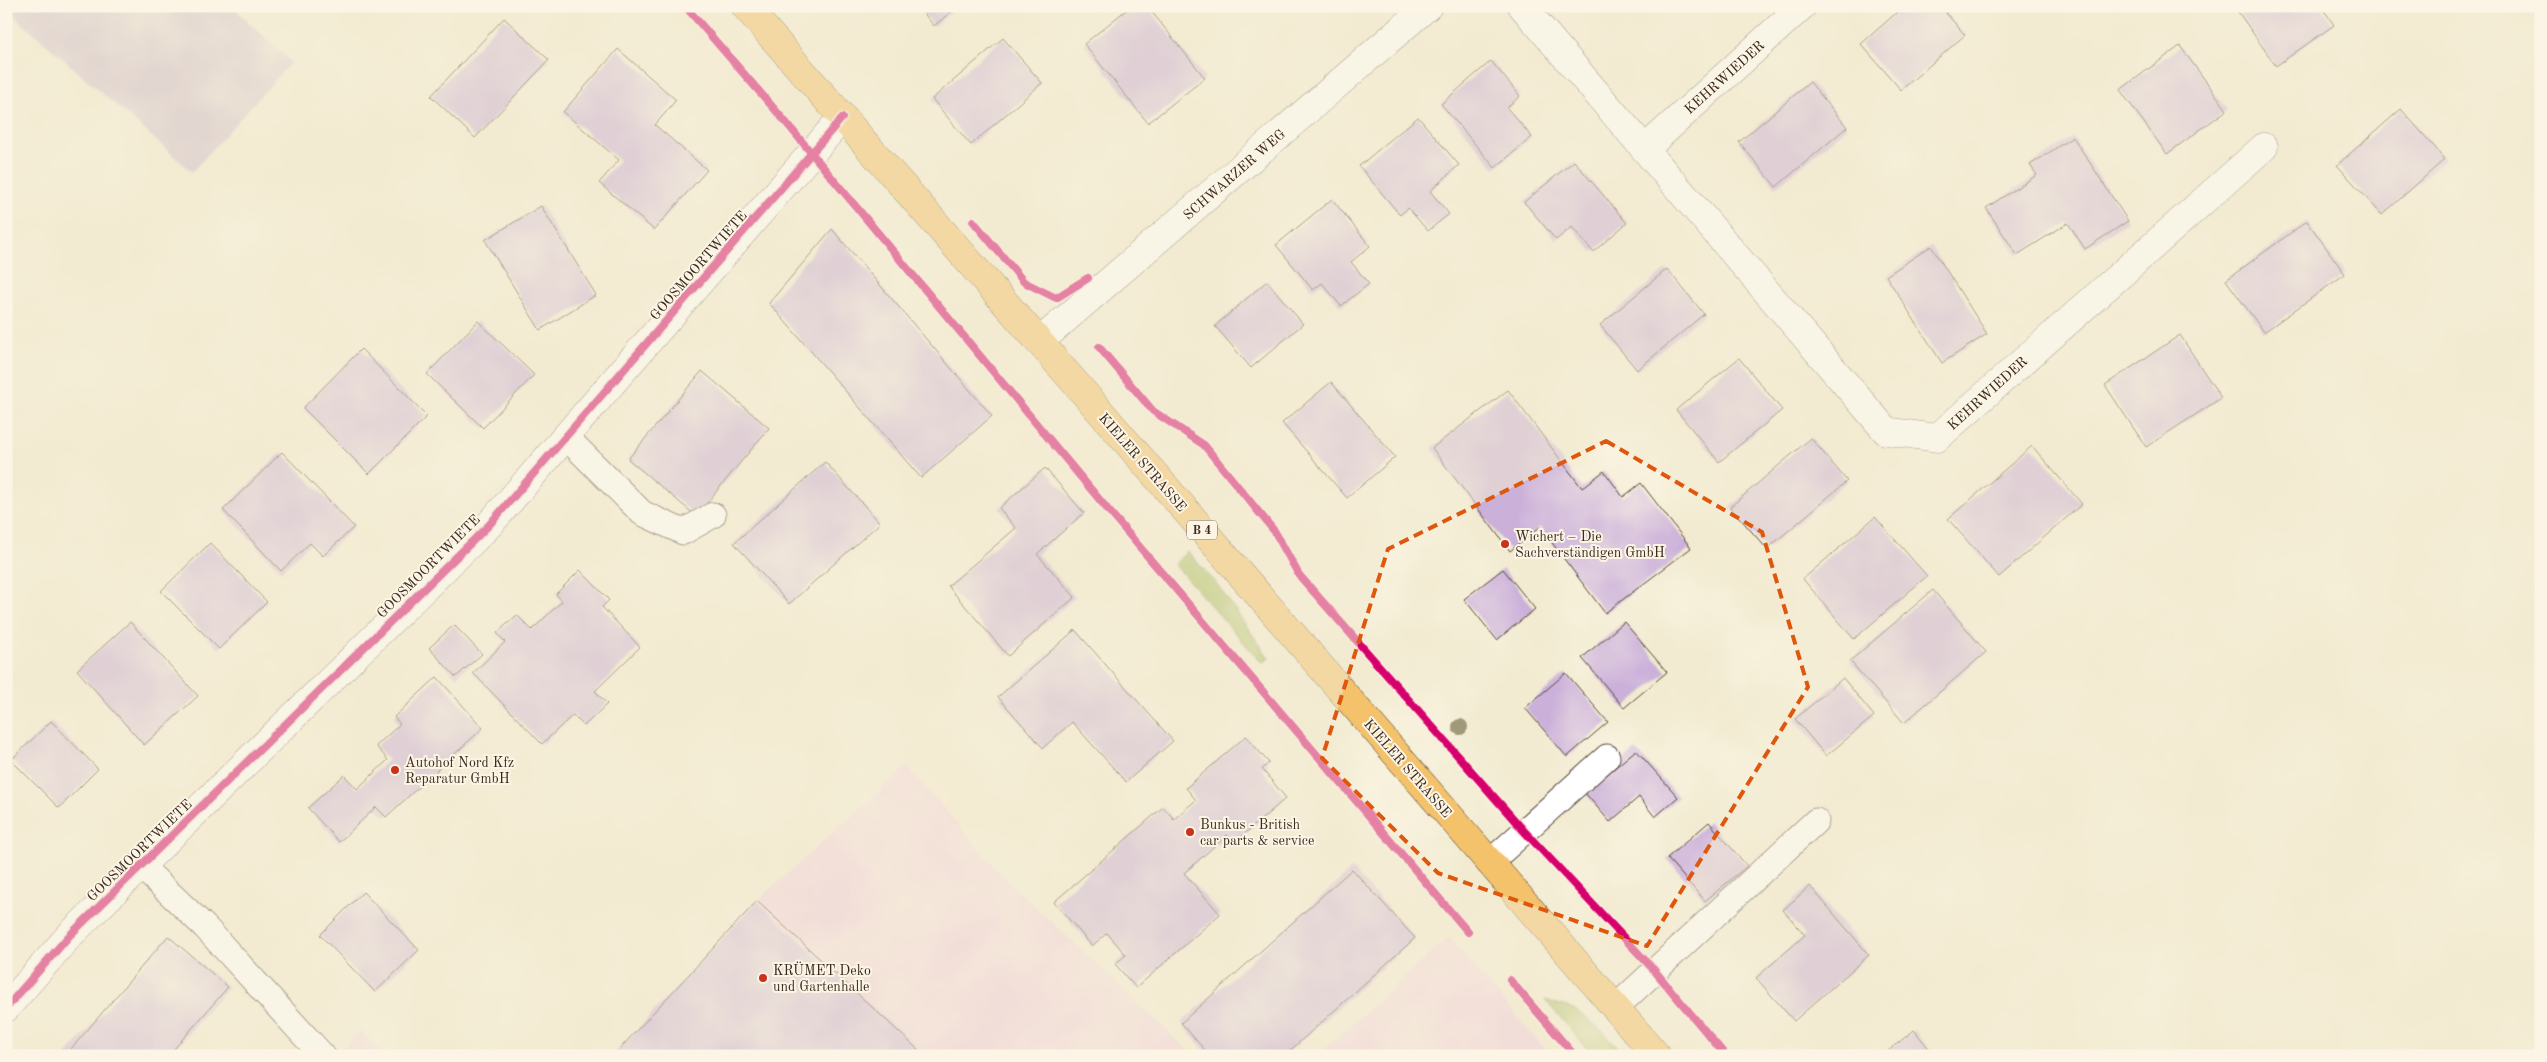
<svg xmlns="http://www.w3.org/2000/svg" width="2547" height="1062" viewBox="0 0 2547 1062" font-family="'Old Standard TT',serif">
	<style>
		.built { fill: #f2cfe1 }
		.industrial { fill: #cfbdcf }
		.green { fill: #a9bd62; stroke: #727440 }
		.building { fill: #cbb0da }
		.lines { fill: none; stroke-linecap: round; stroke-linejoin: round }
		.lane-casing { stroke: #564739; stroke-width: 27 }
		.street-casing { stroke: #564739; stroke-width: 29 }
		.primary-casing { stroke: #564739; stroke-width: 29 }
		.path { stroke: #564739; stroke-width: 3; stroke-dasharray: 4 4; stroke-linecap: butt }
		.lane { stroke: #fff; stroke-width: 25 }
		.street { stroke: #fff; stroke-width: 28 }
		.primary { stroke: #f4c26a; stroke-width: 28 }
		.cycleway-casing { stroke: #fcf5e5; stroke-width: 11 }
		.cycleway { stroke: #d6006c; stroke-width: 8 }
		.tree { fill: #a0997a }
		.marked { fill: none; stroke: #df570d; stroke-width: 4; stroke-dasharray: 10 6; stroke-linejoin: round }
		.poi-dot { fill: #c8321e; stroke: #fcf5e5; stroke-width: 2 }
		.labels { text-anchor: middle; stroke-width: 4; stroke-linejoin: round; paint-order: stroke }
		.shield { fill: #fcf5e5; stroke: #75675a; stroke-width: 1 }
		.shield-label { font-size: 12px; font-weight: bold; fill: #3b2a1e }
		.street-label { font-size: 14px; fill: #3b2a1e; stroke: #fcf5e5 }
		.poi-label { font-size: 14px; fill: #3b2a1e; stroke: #fcf5e5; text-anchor: start }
	</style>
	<rect width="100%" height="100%" fill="#fcf5e5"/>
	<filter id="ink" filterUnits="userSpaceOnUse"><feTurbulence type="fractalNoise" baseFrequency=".02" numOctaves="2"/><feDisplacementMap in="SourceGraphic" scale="10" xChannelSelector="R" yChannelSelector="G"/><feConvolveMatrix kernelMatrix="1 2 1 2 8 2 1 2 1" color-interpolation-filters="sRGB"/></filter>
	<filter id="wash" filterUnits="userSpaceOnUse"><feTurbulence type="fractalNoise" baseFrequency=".0096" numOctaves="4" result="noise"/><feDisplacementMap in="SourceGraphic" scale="20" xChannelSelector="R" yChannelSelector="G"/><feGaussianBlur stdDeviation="1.12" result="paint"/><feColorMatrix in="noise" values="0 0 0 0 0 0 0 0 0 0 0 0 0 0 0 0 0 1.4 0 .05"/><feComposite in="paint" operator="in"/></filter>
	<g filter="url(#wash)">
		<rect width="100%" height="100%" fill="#f2ebd1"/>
		<g class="built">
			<path d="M907 766 1001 874 1194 1056H613L757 901Z"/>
			<path d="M1449 937 1551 1056H1316Z"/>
			<path d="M359 1030 387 1056H337Z"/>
		</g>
		<path class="industrial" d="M6 6H232L291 62 192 172 6 9Z"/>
		<g class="green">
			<path d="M1187 551 1216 583 1269 658 1262 663 1174 564Z"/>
			<path d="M1545 1000 1574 1009 1605 1033 1624 1056H1593Z"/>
		</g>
		<g id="blocks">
			<g class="building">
				<path d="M918 6H958L934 26Z"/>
				<path d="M1131 6H1147L1205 78 1148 123 1084 44Z"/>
				<path d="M1904 6H1940L1965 35 1901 90 1861 44Z"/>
				<path d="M2234 6H2321L2334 25 2276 66Z"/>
				<path d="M504 18 549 60 475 138 431 96Z"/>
				<path d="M1003 38 1042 83 971 145 932 99Z"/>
				<path d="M2180 46 2227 110 2167 154 2120 90Z"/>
				<path d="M618 49 676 100 655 125 707 170 654 230 599 183 619 160 563 112Z"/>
				<path d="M1491 61 1520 96 1507 108 1532 137 1495 168 1441 104Z"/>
				<path d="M1810 82 1847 127 1776 187 1739 142Z"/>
				<path d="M2401 109 2445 159 2382 215 2337 165Z"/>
				<path d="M1418 117 1459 165 1430 191 1449 214 1428 231 1408 208 1400 215 1359 166Z"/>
				<path d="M2073 137 2128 221 2085 249 2068 223 2017 255 1986 208 2037 175 2030 165Z"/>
				<path d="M1574 161 1627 223 1593 252 1572 227 1556 240 1524 202Z"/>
				<path d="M1332 199 1370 246 1351 262 1369 284 1341 306 1322 283 1313 290 1276 245Z"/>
				<path d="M541 206 596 295 540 330 485 240Z"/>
				<path d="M2307 221 2345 274 2264 332 2226 280Z"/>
				<path d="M832 229 992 416 921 478 769 303Z"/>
				<path d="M1931 246 1987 334 1942 363 1886 276Z"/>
				<path d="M1667 269 1704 314 1637 370 1600 325Z"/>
				<path d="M1267 281 1303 324 1251 368 1215 326Z"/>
				<path d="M478 321 534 375 483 428 427 374Z"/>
				<path d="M2180 335 2221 398 2146 447 2105 385Z"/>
				<path d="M361 349 427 416 369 474 303 408Z"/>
				<path d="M1739 358 1782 410 1719 462 1676 410Z"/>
				<path d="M702 371 769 428 696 516 628 459Z"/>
				<path d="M1331 382 1395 457 1347 498 1282 423Z"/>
				<path d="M1508 390 1582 488 1604 471 1623 497 1641 483 1691 548 1605 613 1540 527 1510 551 1432 448Z"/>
				<path d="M1811 438 1847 481 1767 549 1730 507Z"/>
				<path d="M2032 446 2082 504 1999 577 1948 519Z"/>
				<path d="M282 452 354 527 323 556 310 543 281 571 223 510Z"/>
				<path d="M825 462 880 523 789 604 734 543Z"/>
				<path d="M1045 468 1084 513 1037 554 1075 597 1008 656 948 586 1016 528 999 508Z"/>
				<path d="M1875 517 1927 576 1854 639 1803 579Z"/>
				<path d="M210 543 267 602 219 649 161 591Z"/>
				<path d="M1503 569 1535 609 1497 640 1464 599Z"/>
				<path d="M580 570 609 600 602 607 640 647 595 691 607 704 584 726 573 715 542 744 473 673 505 642 497 633 517 615 532 630 562 601 556 594Z"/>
				<path d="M1933 590 1986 652 1904 723 1850 661Z"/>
				<path d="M130 622 198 696 144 745 77 670Z"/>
				<path d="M1624 622 1667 672 1624 708 1582 658Z"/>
				<path d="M454 625 482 654 456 677 429 648Z"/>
				<path d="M1075 630 1173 741 1126 782 1072 722 1043 748 998 697Z"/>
				<path d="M1566 673 1608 722 1567 757 1525 708Z"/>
				<path d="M437 677 483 728 386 817 376 807 339 842 308 808 344 775 357 789 388 760 376 746 400 724 394 717Z"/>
				<path d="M1843 678 1874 716 1826 756 1795 719Z"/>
				<path d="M51 721 98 769 59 808 11 760Z"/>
				<path d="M1246 736 1269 763 1262 769 1286 798 1234 843 1227 835 1184 873 1220 914 1136 988 1115 964 1126 955 1107 933 1092 946 1054 902 1163 807 1174 819 1196 800 1186 788Z"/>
				<path d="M1636 750 1678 797 1655 817 1639 797 1610 822 1585 793Z"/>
				<path d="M1709 822 1747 866 1705 901 1667 858Z"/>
				<path d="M1352 869 1415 938 1284 1056H1210L1181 1023Z"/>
				<path d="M1810 886 1869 955 1794 1021 1756 978 1805 935 1783 910Z"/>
				<path d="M363 892 419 950 375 992 320 935Z"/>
				<path d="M757 901 925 1056H613Z"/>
				<path d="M168 936 228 987 168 1056H65Z"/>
				<path d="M1914 1030 1935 1056H1882Z"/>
			</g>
		</g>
	</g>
	<g filter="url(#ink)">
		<use href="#blocks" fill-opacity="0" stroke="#564739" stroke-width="1"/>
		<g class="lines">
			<defs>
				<g id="lane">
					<path d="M566 437 642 513 683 532 713 515"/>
					<path d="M1489 863 1607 757"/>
					<path d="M141 866 205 927 323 1056"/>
					<path d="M1615 1008 1816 821"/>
				</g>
				<g id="street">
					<path d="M1522 6 1886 431 1937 438 2264 147"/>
					<path d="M1645 149 1802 6"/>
					<path d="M1039 342 1428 6"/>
					<path d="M6 1008 69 936 489 525 842 118"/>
				</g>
				<path id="primary" d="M745 6 1092 402 1657 1056"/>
			</defs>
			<use href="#lane" class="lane-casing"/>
			<use href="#street" class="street-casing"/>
			<use href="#primary" class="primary-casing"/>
			<g class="path">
				<path d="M685 6 788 125"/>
				<path d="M835 182 1109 511 1468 932"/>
				<path d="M1099 347 1153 411 1204 445 1275 532 1299 575 1500 804"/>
				<path d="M1548 857 1631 946"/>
				<path d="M1510 980 1575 1056"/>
				<path d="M1678 999 1726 1056"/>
			</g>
			<use href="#lane" class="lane"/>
			<use href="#street" class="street"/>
			<use href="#primary" class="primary"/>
			<defs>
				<g id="cycleway">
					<path d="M685 6 784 120 1109 511 1468 932"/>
					<path d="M973 221 1024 282 1056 298 1088 278"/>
					<path d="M1099 347 1153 411 1204 445 1275 532 1299 575 1524 831 1654 970 1726 1056"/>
					<path d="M1510 980 1575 1056"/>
					<path d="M6 1008 69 936 489 525 842 118"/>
				</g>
			</defs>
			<use href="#cycleway" class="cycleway-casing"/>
			<use href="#cycleway" class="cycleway"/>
		</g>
		<circle class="tree" cx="1460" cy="727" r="8"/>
	</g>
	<path d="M0 0H2547V1062H0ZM1606 441 1762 532 1808 687 1647 946 1438 873 1322 758 1388 549Z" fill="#f2ebd1" fill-opacity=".55" fill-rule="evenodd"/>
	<path class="marked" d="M1606 441 1762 532 1808 687 1647 946 1438 873 1322 758 1388 549Z"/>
	<g class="poi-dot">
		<circle cx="1505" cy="544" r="5"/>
		<circle cx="395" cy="770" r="5"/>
		<circle cx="1190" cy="832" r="5"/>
		<circle cx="763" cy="978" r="5"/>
	</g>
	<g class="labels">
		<rect class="shield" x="1187" y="520.5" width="30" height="19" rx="4"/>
		<g class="shield-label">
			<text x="1202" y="534">B 4</text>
		</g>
		<g class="street-label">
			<text transform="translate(1724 77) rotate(-42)" y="5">KEHRWIEDER</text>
			<text transform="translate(1234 174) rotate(-41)" y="5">SCHWARZER WEG</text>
			<text transform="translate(698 265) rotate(-49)" y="5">GOOSMOORTWIETE</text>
			<text transform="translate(1987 393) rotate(-42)" y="5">KEHRWIEDER</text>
			<text transform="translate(1143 462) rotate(49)" y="5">KIELER STRASSE</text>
			<text transform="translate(428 566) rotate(-45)" y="5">GOOSMOORTWIETE</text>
			<text transform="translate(1408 768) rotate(49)" y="5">KIELER STRASSE</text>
			<text transform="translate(139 850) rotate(-44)" y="5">GOOSMOORTWIETE</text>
		</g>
		<g class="poi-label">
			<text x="1515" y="541">Wichert – Die<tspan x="1515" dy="16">Sachverständigen GmbH</tspan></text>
			<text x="405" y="767">Autohof Nord Kfz<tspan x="405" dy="16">Reparatur GmbH</tspan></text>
			<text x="1200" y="829">Bunkus - British<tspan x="1200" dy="16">car parts &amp; service</tspan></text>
			<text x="773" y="975">KRÜMET Deko<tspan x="773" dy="16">und Gartenhalle</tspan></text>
		</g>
	</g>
	<rect width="2547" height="1062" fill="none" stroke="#fcf5e5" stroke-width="25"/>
</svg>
